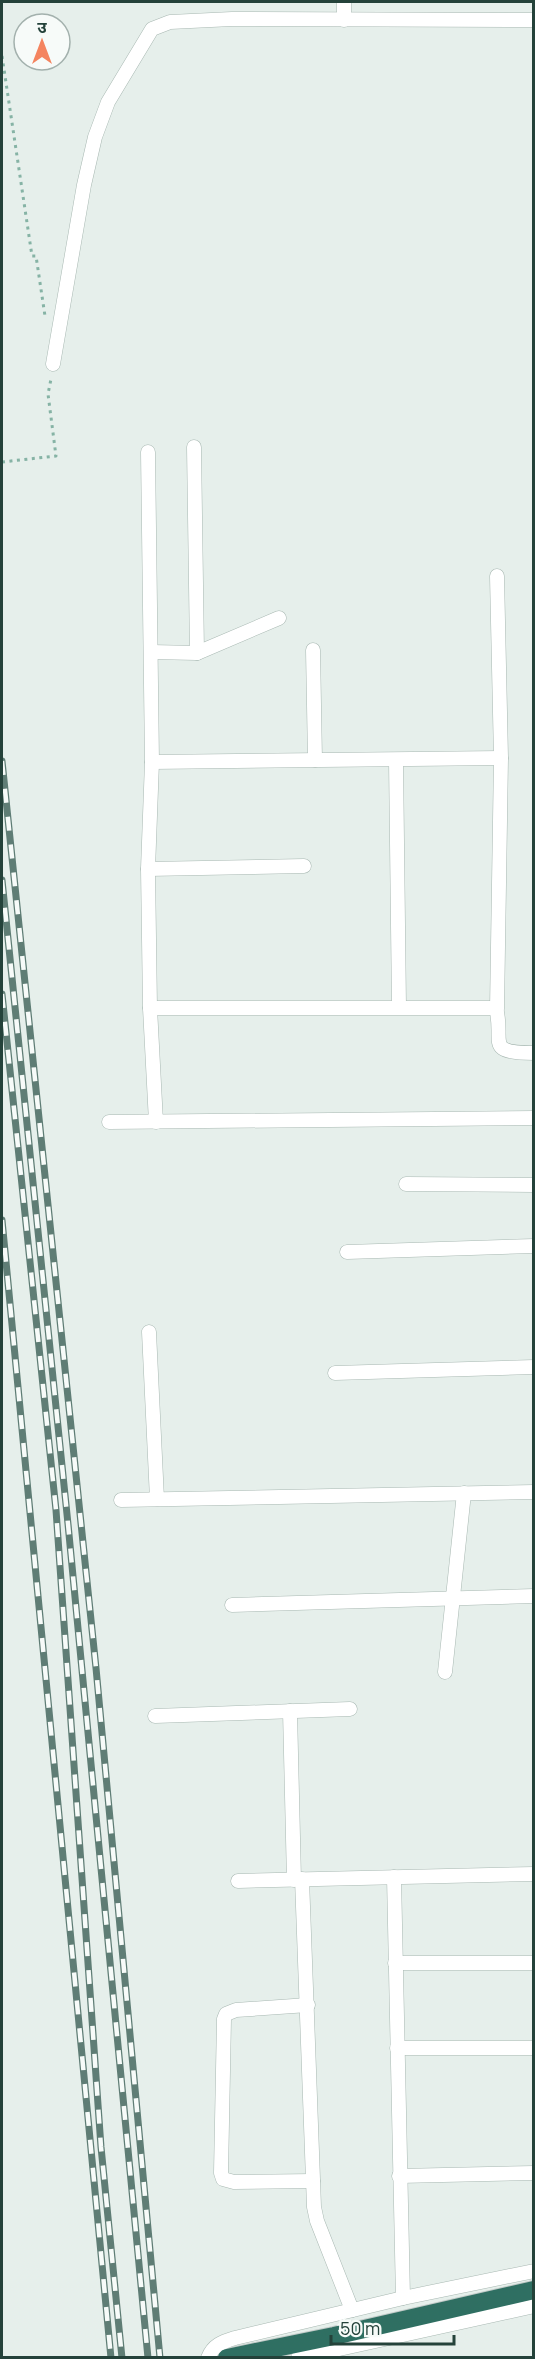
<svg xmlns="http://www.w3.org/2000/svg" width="535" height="2359" viewBox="0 0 535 2359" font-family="Manrope,'Noto Sans Devanagari',sans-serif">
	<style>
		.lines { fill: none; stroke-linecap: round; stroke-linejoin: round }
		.street-casing { stroke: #a8b8b2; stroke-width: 15 }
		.highway-casing { stroke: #c2cac8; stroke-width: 20 }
		.path { stroke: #86b3a5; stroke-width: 3; stroke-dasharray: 3 4.5; stroke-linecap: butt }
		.street { stroke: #fff; stroke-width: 14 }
		.highway { stroke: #2f6f62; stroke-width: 18 }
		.rail-casing { stroke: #5f7d75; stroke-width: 7 }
		.rail { stroke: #f7fbf9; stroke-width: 4.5; stroke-dasharray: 14; stroke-linecap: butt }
	</style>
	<rect width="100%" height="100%" fill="#e6efeb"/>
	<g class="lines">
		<defs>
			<g id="street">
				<path d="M344 20V2"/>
				<path d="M53 364 84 185 95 137 108 102 152 29 170 22 232 19 534 20"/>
				<path d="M194 447 197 653"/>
				<path d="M148 452 152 762 148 869 150 1008 156 1122"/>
				<path d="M313 650 315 760"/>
				<path d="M151 652 197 653 279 618"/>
				<path d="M396 760 399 1007"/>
				<path d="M152 762 501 758"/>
				<path d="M148 869 304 866"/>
				<path d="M150 1008H496C505 1042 483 1053 534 1053"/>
				<path d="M497 1009 501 758 497 576"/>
				<path d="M109 1122 534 1118"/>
				<path d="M406 1184 534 1185"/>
				<path d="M347 1252 534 1246"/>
				<path d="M149 1332 157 1499"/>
				<path d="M335 1373 534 1367"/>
				<path d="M121 1500 534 1492"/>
				<path d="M232 1605 534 1596"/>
				<path d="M445 1672 464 1493"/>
				<path d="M290 1711 294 1880"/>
				<path d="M155 1716 350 1709"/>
				<path d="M394 1877 403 2298"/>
				<path d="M302 1879 314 2207 317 2221 352 2310"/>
				<path d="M238 1881 534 1874"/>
				<path d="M395 1963H534"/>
				<path d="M308 2005 236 2010 226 2014 224 2019 221 2173 223 2179 234 2182 313 2181"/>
				<path d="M397 2048H534"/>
				<path d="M399 2176 534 2173"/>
				<path d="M208 2358C213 2345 222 2342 235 2338L403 2298 534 2271"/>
				<path d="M298 2358 534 2306"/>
			</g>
			<path id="highway" d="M227 2358 334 2336 534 2290"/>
		</defs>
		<use href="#street" class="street-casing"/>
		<use href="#highway" class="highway-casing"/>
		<g class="path">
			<path d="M2 56 32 256H36L45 316"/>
			<path d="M2 462 56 456 48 394 51 379"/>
		</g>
		<use href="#street" class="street"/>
		<use href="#highway" class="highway"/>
		<defs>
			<g id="rail">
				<path d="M2 761 96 1668 160 2358"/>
				<path d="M2 880 68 1524 148 2358"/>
				<path d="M2 994 56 1510 101 2147 122 2358"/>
				<path d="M2 1220 111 2358"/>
			</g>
		</defs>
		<use href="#rail" class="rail-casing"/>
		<use href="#rail" class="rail"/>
	</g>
	<rect width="535" height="2359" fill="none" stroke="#24423a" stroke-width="6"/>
	<g transform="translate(42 42)"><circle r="28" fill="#f7fbf9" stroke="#a3b1ad" stroke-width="1.5"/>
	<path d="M0-4.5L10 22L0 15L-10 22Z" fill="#f4845f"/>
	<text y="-9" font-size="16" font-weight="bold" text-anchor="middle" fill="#24423a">उ</text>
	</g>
	<path d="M331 2335v9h123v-9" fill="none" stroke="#24423a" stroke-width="3"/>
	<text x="340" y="2335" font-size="18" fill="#24423a" stroke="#f7fbf9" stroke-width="4.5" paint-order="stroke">50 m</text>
</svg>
